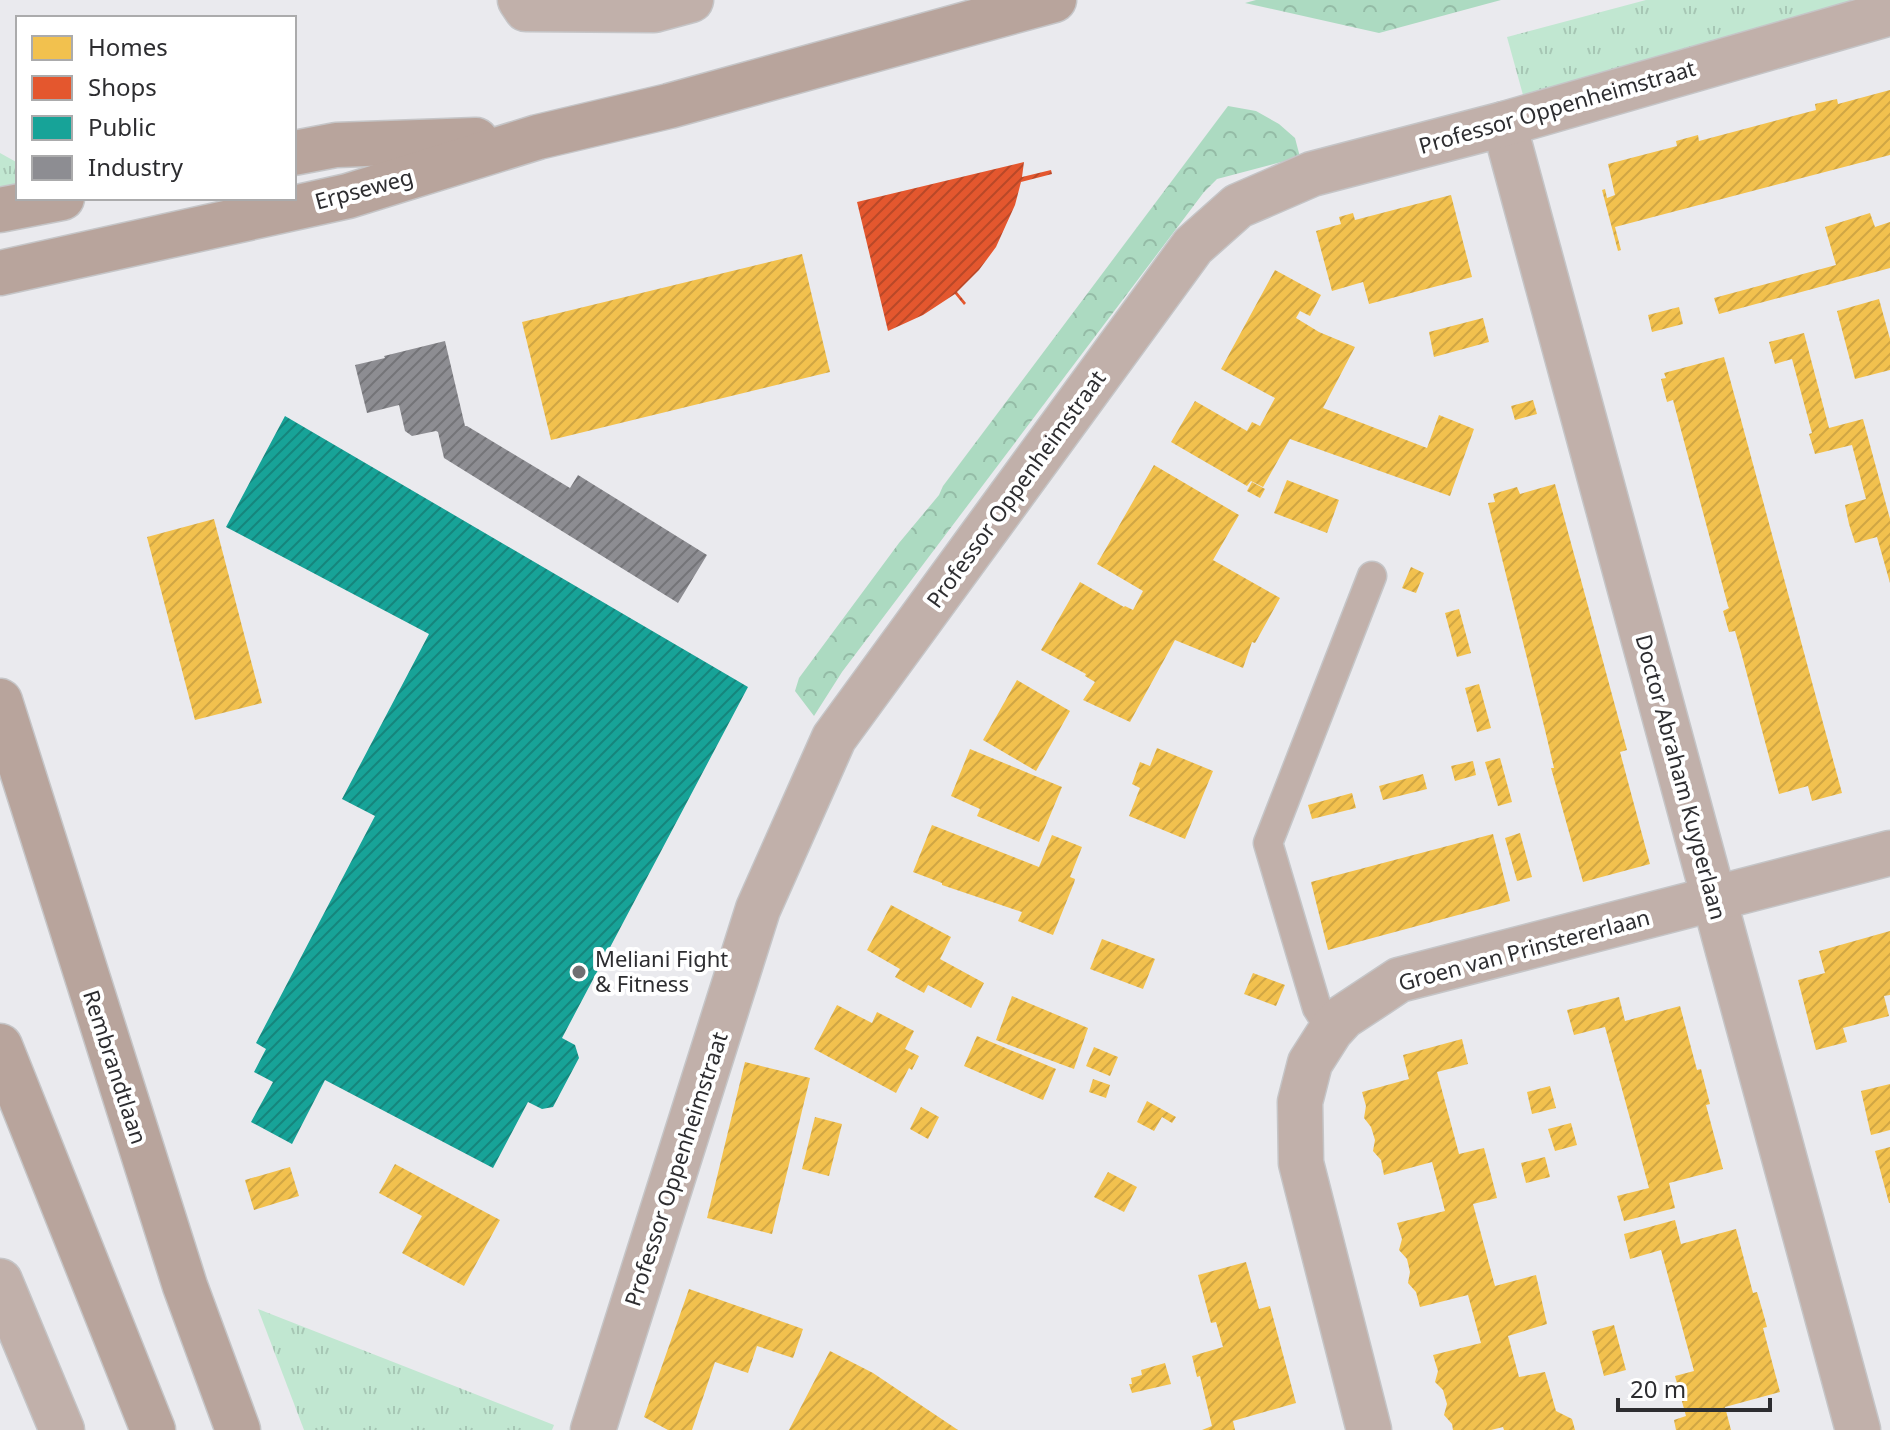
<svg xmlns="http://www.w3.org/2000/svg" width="1890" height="1430" viewBox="0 0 1890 1430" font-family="'Noto Sans',sans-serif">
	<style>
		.grass { fill: url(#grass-tufts) }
		.forest { fill: url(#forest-crowns) }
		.homes { fill: url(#homes-hatch) }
		.shops { fill: url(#shops-hatch) }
		.public { fill: url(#public-hatch) }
		.industry { fill: url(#industry-hatch) }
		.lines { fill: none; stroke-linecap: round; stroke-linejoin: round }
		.lane-casing { stroke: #c5c5c7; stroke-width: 31 }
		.street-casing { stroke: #c5c5c7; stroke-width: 47 }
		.secondary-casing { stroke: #c5c5c7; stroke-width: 47 }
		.lane { stroke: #c1b0aa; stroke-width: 28 }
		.street { stroke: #c1b0aa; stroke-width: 44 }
		.secondary { stroke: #b8a49c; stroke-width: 44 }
		.poi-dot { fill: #6f6f72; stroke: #fff; stroke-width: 3 }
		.labels { text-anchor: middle; stroke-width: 8; stroke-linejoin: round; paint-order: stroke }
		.street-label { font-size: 22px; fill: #2d2d30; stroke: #fff }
		.poi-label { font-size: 22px; fill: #2d2d30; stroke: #fff; text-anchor: start }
	</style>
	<defs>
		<pattern id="grass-tufts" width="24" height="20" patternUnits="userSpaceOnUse" patternTransform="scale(2)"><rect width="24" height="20" fill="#c1e7d1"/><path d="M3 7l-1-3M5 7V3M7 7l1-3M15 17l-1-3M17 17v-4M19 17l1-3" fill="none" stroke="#a6c6b4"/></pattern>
		<pattern id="forest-crowns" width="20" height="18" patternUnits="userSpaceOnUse" patternTransform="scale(2)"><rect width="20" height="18" fill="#acdac1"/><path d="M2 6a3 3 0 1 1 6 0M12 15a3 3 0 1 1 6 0" fill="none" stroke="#94bba6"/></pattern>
		<pattern id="homes-hatch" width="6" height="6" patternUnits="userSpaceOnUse" patternTransform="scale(2)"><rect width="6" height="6" fill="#f2c14e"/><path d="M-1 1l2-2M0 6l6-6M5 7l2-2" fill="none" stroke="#d0a644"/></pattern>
		<pattern id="shops-hatch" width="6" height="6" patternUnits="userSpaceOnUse" patternTransform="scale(2)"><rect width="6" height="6" fill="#e4572e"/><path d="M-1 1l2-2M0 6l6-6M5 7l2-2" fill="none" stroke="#b94828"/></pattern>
		<pattern id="public-hatch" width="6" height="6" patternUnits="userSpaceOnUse" patternTransform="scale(2)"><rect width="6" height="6" fill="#17a398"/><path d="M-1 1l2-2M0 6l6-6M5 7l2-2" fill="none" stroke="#15857c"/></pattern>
		<pattern id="industry-hatch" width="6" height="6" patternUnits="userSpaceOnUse" patternTransform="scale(2)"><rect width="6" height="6" fill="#8d8d92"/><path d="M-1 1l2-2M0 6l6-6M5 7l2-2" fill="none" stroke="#747478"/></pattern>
	</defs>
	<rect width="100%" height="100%" fill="#eaeaee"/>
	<g class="grass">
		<path d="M1646 0H1874L1523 95 1507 37Z"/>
		<path d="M0 153 18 163V190L0 195Z"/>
		<path d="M258 1309 554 1425 552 1430H304Z"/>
	</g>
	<g class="forest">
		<path d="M1256 0H1501L1379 33 1245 3Z"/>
		<path d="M1228 106 1256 111 1279 124 1295 138 1300 157 1217 179 1204 192 842 672 814 716 795 691 799 678 899 543 939 495 943 486Z"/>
	</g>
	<g class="homes">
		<path d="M1890 90V155L1615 227 1621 250 1618 251 1602 190 1605 189 1607 198 1615 195 1608 164 1677 146 1676 141 1698 135 1699 141 1816 110 1815 104 1837 99 1838 104Z"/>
		<path d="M1451 195 1472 277 1369 304 1363 282 1332 291 1316 231 1341 224 1339 217 1353 213 1355 220Z"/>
		<path d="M1870 213 1875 227 1890 222V268L1719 314 1714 298 1836 265 1825 227Z"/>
		<path d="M802 254 830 372 551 440 522 322Z"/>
		<path d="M1275 270 1321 295 1310 316 1300 311 1296 318 1319 332 1355 347 1323 408 1427 448 1439 415 1474 429 1450 496 1290 439 1263 487 1251 481 1247 486 1171 442 1195 401 1247 431 1252 422 1260 426 1275 398 1221 369Z"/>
		<path d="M1879 299 1890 339V370L1855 379 1837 311Z"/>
		<path d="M1679 307 1683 324 1652 332 1648 315Z"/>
		<path d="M1483 318 1489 342 1434 357 1429 332Z"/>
		<path d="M1804 333 1829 428 1863 419 1890 519V583L1877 537 1855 543 1849 524 1845 505 1866 499 1852 445 1815 454 1809 434 1812 433 1792 359 1775 364 1769 342Z"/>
		<path d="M1724 357 1842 793 1812 801 1808 786 1779 794 1741 652 1735 631 1729 632 1723 611 1729 608 1728 606 1673 400 1667 402 1661 379 1666 378 1664 373Z"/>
		<path d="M1533 400 1537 414 1515 420 1511 406Z"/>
		<path d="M1154 465 1239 515 1213 560 1280 598 1255 643 1252 642 1243 668 1175 640 1130 722 1083 700 1095 682 1085 676 1086 674 1041 650 1080 582 1124 607 1125 606 1133 610 1143 591 1097 564Z"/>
		<path d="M1287 480 1339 500 1327 533 1274 513Z"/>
		<path d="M1252 482 1265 489 1260 498 1247 491Z"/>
		<path d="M1555 484 1627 750 1620 752 1650 864 1583 882 1551 768H1554L1545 730 1488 503 1495 502 1493 494 1517 487 1520 494Z"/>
		<path d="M214 519 262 703 195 720 147 537Z"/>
		<path d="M1411 567 1424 573 1416 593 1402 588Z"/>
		<path d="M1459 609 1471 653 1457 657 1445 613Z"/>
		<path d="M1017 680 1070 711 1036 771 983 740Z"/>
		<path d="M1479 684 1491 728 1477 732 1465 688Z"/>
		<path d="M1157 748 1213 771 1185 839 1129 816 1140 788 1132 784 1140 762 1150 766Z"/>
		<path d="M970 749 1062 787 1039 842 977 816 980 809 951 796Z"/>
		<path d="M1500 758 1512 802 1498 806 1485 762Z"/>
		<path d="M1473 761 1476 775 1455 781 1451 766Z"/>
		<path d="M1423 774 1427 789 1383 800 1379 786Z"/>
		<path d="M1352 793 1356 808 1312 819 1308 805Z"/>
		<path d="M932 825 1039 867 1052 835 1082 847 1070 877 1075 879 1074 883 1053 935 1018 921 1022 912 942 885V883L913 872Z"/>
		<path d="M1520 833 1532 877 1517 881 1505 838Z"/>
		<path d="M1493 834 1510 901 1328 950 1311 882Z"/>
		<path d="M891 905 951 937 940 959 984 983 971 1008 928 985 924 993 895 977 900 969 867 950Z"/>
		<path d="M1890 931V995L1884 996 1889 1016 1843 1028 1847 1042 1816 1050 1798 980 1825 973 1819 951Z"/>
		<path d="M1102 939 1155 959 1143 989 1090 969Z"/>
		<path d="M1253 973 1285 985 1276 1006 1244 994Z"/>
		<path d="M1012 996 1088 1028 1074 1069 996 1040Z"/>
		<path d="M1619 997 1625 1021 1680 1006 1697 1070 1701 1069 1710 1104 1706 1105 1723 1169 1669 1183 1675 1208 1624 1221 1617 1196 1649 1188 1605 1027 1574 1035 1567 1010Z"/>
		<path d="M837 1005 872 1023 877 1012 914 1031 905 1049 919 1056 912 1070 909 1068 896 1093 814 1049Z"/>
		<path d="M977 1036 1056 1069 1043 1100 964 1066Z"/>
		<path d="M1462 1039 1468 1064 1437 1072 1459 1154 1484 1148 1497 1198 1473 1204 1495 1286 1536 1275 1547 1324 1508 1336 1519 1377 1545 1372 1556 1411 1572 1419 1575 1430H1504L1503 1427 1491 1430H1453L1452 1424 1444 1415 1447 1404 1443 1390 1435 1382 1438 1371 1433 1355 1481 1343 1468 1295 1420 1307 1416 1292 1408 1283 1410 1272 1407 1259 1399 1250 1402 1239 1397 1223 1445 1211 1432 1162 1384 1175 1381 1160 1373 1151 1375 1140 1371 1127 1364 1118 1366 1106 1362 1092 1409 1079 1403 1055Z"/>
		<path d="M1094 1047 1118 1057 1110 1076 1086 1066Z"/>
		<path d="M745 1062 810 1078 772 1234 707 1218Z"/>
		<path d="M1093 1079 1110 1085 1106 1098 1089 1092Z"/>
		<path d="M1890 1084V1130L1871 1135 1861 1091Z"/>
		<path d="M1550 1086 1556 1108 1532 1114 1527 1092Z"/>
		<path d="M1147 1101 1176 1117 1172 1123 1162 1117 1154 1131 1137 1122Z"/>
		<path d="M921 1107 939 1117 928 1139 910 1129Z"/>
		<path d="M815 1117 842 1124 829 1176 802 1169Z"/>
		<path d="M1571 1123 1577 1145 1555 1151 1548 1129Z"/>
		<path d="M1890 1147V1203H1889L1875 1151Z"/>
		<path d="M1545 1157 1550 1177 1526 1183 1521 1163Z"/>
		<path d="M395 1164 500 1220 464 1286 402 1253 422 1216 379 1193Z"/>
		<path d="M290 1167 299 1196 254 1210 245 1180Z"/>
		<path d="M1108 1172 1137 1187 1124 1212 1094 1197Z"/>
		<path d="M1675 1220 1681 1244 1736 1229 1753 1293 1757 1292 1762 1309 1767 1327 1763 1328 1780 1392 1725 1407 1731 1430H1676L1674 1420 1686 1416 1675 1376 1694 1371 1661 1250 1630 1259 1624 1234Z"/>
		<path d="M1246 1262 1259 1309 1270 1306 1296 1403 1233 1421 1235 1430H1202L1212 1426 1200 1376 1197 1377 1192 1356 1223 1347 1216 1322 1211 1323 1198 1275Z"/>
		<path d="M689 1289 803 1329 793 1358 757 1346 748 1373 715 1362 692 1430H668L644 1417Z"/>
		<path d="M1614 1325 1626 1370 1604 1376 1592 1331Z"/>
		<path d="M830 1351 873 1373 958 1430H789Z"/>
		<path d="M1165 1363 1171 1384 1132 1393 1129 1384H1132L1131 1378 1142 1375 1141 1370Z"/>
	</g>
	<path class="shops" d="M1024 162 1022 177 1051 170 1052 174 1021 182 1015 205 996 247 979 270 957 292 966 303 964 305 955 294 923 315 888 331 857 202Z"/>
	<path class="public" d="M285 416 748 687 562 1038 575 1045 579 1058 553 1107 542 1109 528 1102 493 1168 325 1080 292 1144 251 1122 273 1082 254 1072 266 1049 256 1043 375 816 342 799 429 634 226 527Z"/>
	<path class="industry" d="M445 341 465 426H467L570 488 578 475 707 555 678 603 444 458 438 432 436 431 412 436 405 431 399 405 367 413 355 365 385 358 384 356Z"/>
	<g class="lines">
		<defs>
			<path id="lane" d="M1331 1030 1317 1008 1268 843 1372 576"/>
			<g id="street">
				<path d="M520 0 526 9 654 10 691 0"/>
				<path d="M1504 124 1858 1430"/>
				<path d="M0 1281 62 1430"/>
				<path d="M593 1430 758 909 834 738 1193 246 1238 206 1312 174 1504 124 1890 13"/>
				<path d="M1369 1430 1301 1163 1300 1102 1310 1063 1331 1030 1343 1017 1399 980 1890 853"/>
			</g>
			<g id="secondary">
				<path d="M294 153 336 145 476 140"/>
				<path d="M0 210 62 198"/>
				<path d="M0 273 348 196 538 137 669 106 1054 0"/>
				<path d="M0 701 185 1286 238 1430"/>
				<path d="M0 1046 153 1430"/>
			</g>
		</defs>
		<use href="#lane" class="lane-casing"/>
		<use href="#street" class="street-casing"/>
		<use href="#secondary" class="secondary-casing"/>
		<use href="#lane" class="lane"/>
		<use href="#street" class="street"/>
		<use href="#secondary" class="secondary"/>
	</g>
	<circle class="poi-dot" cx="579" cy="972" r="8"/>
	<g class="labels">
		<g class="street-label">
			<text transform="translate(1557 107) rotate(-16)" y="8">Professor Oppenheimstraat</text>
			<text transform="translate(364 189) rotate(-15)" y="8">Erpseweg</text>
			<text transform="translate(1016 489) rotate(-54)" y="8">Professor Oppenheimstraat</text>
			<text transform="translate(1681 777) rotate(75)" y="8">Doctor Abraham Kuyperlaan</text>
			<text transform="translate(1524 950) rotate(-15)" y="8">Groen van Prinstererlaan</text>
			<text transform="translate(115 1067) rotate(72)" y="8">Rembrandtlaan</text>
			<text transform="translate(676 1169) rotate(-72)" y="8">Professor Oppenheimstraat</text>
		</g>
		<g class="poi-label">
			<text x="595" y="967">Meliani Fight<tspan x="595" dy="25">&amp; Fitness</tspan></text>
		</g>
	</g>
	<rect x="16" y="16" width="280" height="184" fill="#ffffff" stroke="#ababac" stroke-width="2"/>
	<rect x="32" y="36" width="40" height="24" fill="#f2c14e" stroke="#ababac" stroke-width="2"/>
	<text x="88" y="56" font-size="24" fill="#2d2d30">Homes</text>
	<rect x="32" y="76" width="40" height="24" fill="#e4572e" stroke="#ababac" stroke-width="2"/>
	<text x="88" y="96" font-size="24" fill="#2d2d30">Shops</text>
	<rect x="32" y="116" width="40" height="24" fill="#17a398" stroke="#ababac" stroke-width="2"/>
	<text x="88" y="136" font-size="24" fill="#2d2d30">Public</text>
	<rect x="32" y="156" width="40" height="24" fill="#8d8d92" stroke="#ababac" stroke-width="2"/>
	<text x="88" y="176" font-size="24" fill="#2d2d30">Industry</text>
	<path d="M1618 1398v12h152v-12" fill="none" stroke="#2d2d30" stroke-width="4"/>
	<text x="1630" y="1398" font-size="24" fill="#2d2d30" stroke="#ffffff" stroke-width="6" paint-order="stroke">20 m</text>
</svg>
